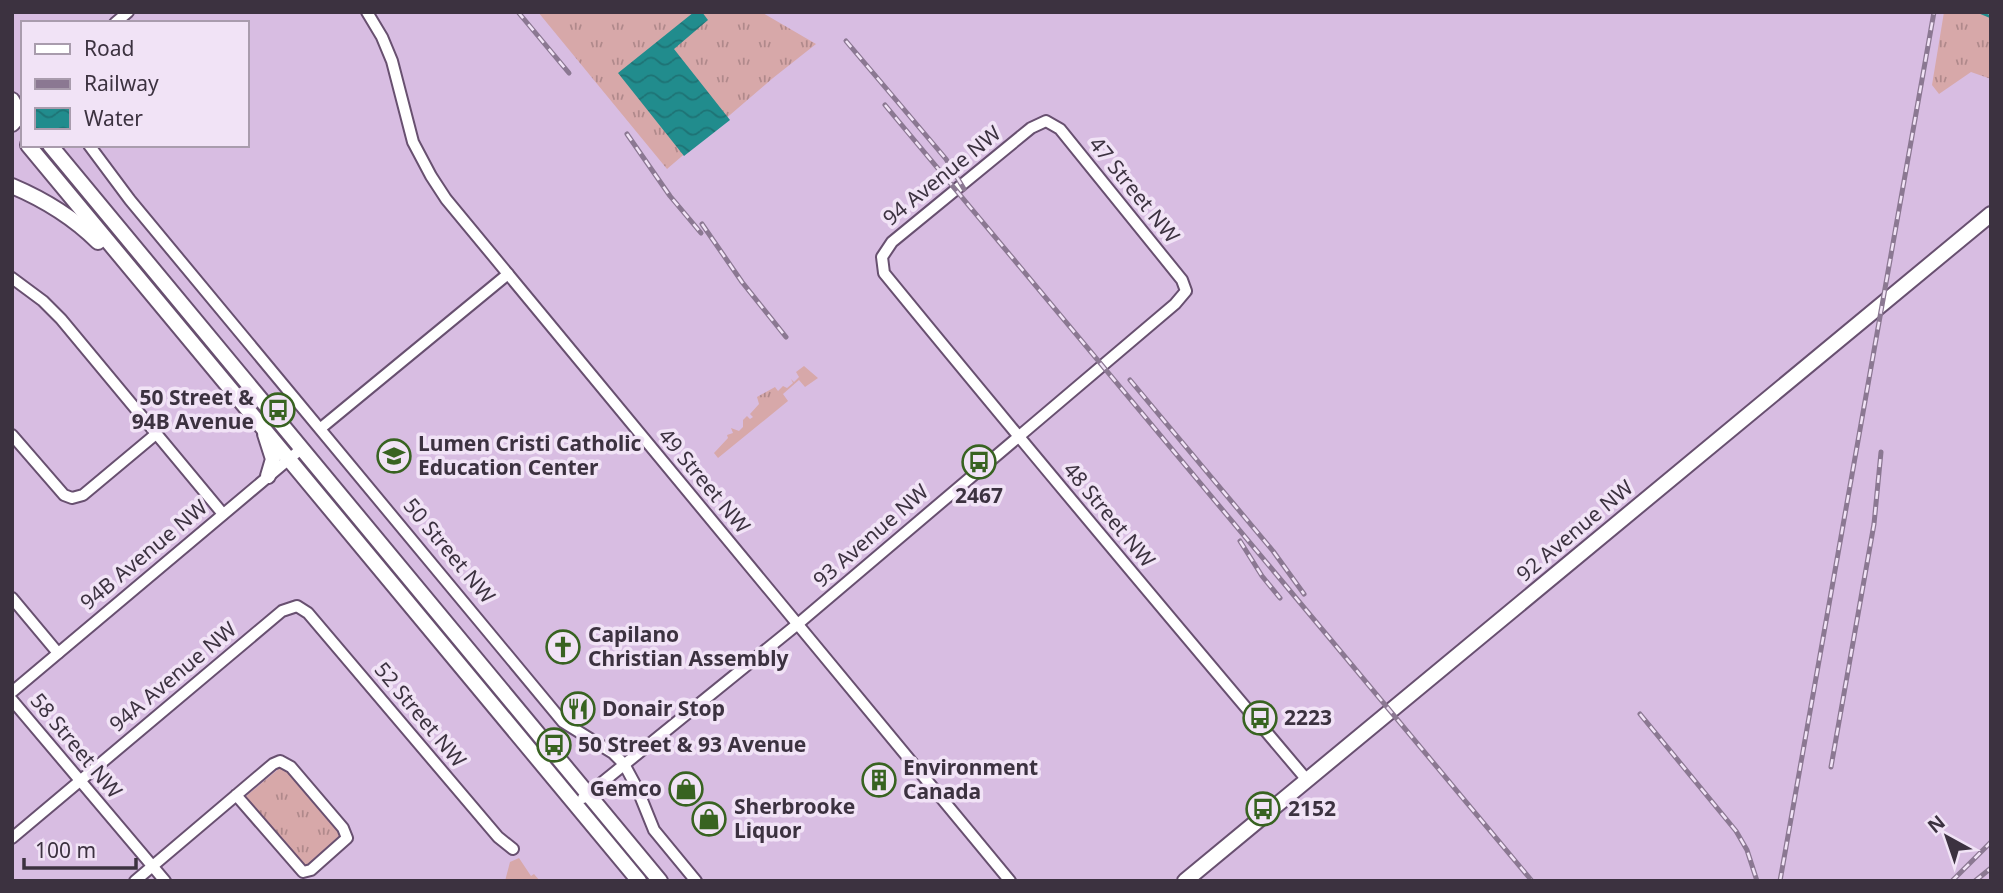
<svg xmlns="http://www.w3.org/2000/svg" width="2003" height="893" viewBox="0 0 2003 893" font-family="'Noto Sans',sans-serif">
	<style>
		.grass { fill: url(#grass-tufts) }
		.water { fill: url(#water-waves) }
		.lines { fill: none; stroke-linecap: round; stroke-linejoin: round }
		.stream { stroke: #218c8d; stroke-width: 2.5 }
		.minor-casing { stroke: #685070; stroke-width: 14 }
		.major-casing { stroke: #685070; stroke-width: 18 }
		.minor { stroke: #fff; stroke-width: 10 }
		.major { stroke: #fff; stroke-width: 14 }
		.rail-casing { stroke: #8b7892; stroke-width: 5 }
		.rail { stroke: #f1e3f6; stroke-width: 2.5; stroke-dasharray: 8; stroke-linecap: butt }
		.labels { text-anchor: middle; stroke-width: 7; stroke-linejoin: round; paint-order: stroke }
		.street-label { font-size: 21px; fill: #3c3240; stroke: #f1e3f6 }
		.poi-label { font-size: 21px; font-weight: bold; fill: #3c3240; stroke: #f1e3f6; text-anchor: start }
	</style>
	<defs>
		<pattern id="grass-tufts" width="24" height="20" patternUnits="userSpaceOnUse" patternTransform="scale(1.75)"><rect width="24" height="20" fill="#d7a8a9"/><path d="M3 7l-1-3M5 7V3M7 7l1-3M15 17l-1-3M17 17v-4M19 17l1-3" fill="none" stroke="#b0898b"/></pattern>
		<pattern id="water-waves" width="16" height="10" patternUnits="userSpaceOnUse" patternTransform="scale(1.75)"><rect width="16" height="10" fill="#218c8d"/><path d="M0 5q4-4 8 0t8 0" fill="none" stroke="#1e7375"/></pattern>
	</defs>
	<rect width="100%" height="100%" fill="#d8bde2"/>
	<g class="grass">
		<path d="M538 12H761L816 44 773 78 667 169Z"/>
		<path d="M1944 12H1991V79L1971 72 1939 94 1932 85Z"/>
		<path d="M804 366 818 378 805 387 799 380 783 394 788 401 718 458 714 453 728 438 727 435 733 433 731 428 739 431 743 427V420L747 416 750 419 753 417 750 414 759 404 757 397 775 387 778 391 783 386 787 388 793 383 791 379 794 382 799 377 796 372Z"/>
		<path d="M282 766 344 838 307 869 245 797Z"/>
		<path d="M519 858 531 876 534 874 540 881H505L510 862Z"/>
	</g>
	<path class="water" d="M694 12H702L708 20 674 49 730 120 684 156 618 73Z"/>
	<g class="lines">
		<path class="stream" d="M1979 12 1991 17"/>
		<defs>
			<g id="minor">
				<path d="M367 12 382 37 392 61 413 142 431 176 446 199 1010 881"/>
				<path d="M115 23 128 12"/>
				<path d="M89 145 130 200 563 722 613 753 624 764 637 788 654 830 696 881"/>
				<path d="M12 278 43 301 61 319 223 514"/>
				<path d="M321 428 508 274"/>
				<path d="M12 435 64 495 72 498 83 495 156 434"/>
				<path d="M12 598 58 653"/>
				<path d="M12 692 301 449"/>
				<path d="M12 700 165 881"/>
				<path d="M583 798 799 623 1175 304 1186 291 1182 280 1060 129 1046 121 1031 128 892 242 882 257 884 273C1023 443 1165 612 1307 780"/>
				<path d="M12 838 282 611 297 606 308 613 498 837 513 849"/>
				<path d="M135 881 273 764 280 761 291 767 343 828 347 838 311 870 303 872 236 795"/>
			</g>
			<g id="major">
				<path d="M12 100 20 115 12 124"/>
				<path d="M28 145 639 881"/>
				<path d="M50 145 660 881"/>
				<path d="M12 186C45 200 73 217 98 242"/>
				<path d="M265 434 273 459 268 476"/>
				<path d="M1185 881 1991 214"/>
			</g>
		</defs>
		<use href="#minor" class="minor-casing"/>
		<use href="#major" class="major-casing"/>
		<use href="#minor" class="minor"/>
		<use href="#major" class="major"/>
		<defs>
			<g id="rail">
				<path d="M518 12 569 73"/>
				<path d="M846 41 946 159 964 189"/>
				<path d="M885 105 1532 881"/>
				<path d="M627 134 670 196 701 233"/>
				<path d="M702 224 742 282 786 337"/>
				<path d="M1130 380 1273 551 1304 594"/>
				<path d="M1240 541 1262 576 1280 598"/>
				<path d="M1640 714 1736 831 1747 850 1757 881"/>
				<path d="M1831 767 1874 524 1881 452"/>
				<path d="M1780 881 1934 12"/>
				<path d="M1952 881 1991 842"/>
				<path d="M1975 881 1991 868"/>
			</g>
		</defs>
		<use href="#rail" class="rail-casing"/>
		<use href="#rail" class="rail"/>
	</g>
	<defs>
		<symbol id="bus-ring" viewBox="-11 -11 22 22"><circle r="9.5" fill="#f1e3f6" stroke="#386321" stroke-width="1.5"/><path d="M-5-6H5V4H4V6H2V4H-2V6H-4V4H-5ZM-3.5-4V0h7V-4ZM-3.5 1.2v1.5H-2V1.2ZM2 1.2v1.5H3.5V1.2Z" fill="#386321"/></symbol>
		<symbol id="university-ring" viewBox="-11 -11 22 22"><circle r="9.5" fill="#f1e3f6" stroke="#386321" stroke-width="1.5"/><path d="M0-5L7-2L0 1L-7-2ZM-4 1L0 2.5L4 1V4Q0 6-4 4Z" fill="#386321"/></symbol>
		<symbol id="church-ring" viewBox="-11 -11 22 22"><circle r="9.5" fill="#f1e3f6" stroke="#386321" stroke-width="1.5"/><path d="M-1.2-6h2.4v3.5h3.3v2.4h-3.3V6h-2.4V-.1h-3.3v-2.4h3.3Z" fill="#386321"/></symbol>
		<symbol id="restaurant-ring" viewBox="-11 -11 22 22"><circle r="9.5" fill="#f1e3f6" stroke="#386321" stroke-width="1.5"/><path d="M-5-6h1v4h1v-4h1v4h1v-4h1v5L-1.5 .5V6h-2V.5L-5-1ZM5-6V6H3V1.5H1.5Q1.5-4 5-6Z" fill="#386321"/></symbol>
		<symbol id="building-ring" viewBox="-11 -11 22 22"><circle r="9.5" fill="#f1e3f6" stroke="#386321" stroke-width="1.5"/><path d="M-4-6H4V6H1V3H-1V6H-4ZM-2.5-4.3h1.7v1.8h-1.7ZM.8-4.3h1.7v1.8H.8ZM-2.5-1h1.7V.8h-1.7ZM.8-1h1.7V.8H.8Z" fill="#386321"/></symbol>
		<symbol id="shop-ring" viewBox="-11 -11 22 22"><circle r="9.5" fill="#f1e3f6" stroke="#386321" stroke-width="1.5"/><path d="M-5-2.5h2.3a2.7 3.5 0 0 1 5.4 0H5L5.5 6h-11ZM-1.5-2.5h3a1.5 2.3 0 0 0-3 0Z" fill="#386321"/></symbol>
	</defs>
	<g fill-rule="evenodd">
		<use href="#bus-ring" x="259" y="391" width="38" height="38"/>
		<use href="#university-ring" x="375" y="437" width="38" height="38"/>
		<use href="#bus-ring" x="960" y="443" width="38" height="38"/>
		<use href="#church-ring" x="544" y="628" width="38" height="38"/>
		<use href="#restaurant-ring" x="559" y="690" width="38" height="38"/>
		<use href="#bus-ring" x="1241" y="699" width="38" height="38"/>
		<use href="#bus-ring" x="535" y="726" width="38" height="38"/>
		<use href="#building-ring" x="860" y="761" width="38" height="38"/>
		<use href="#shop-ring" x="667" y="770" width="38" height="38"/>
		<use href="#bus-ring" x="1244" y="790" width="38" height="38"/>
		<use href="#shop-ring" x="690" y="800" width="38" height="38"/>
	</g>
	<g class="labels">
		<g class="street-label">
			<text transform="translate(942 176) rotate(-39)" y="7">94 Avenue NW</text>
			<text transform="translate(1134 190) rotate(51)" y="7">47 Street NW</text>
			<text transform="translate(704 481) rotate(50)" y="7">49 Street NW</text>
			<text transform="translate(1109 515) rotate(50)" y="7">48 Street NW</text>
			<text transform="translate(1575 531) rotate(-40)" y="7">92 Avenue NW</text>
			<text transform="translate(871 536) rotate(-41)" y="7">93 Avenue NW</text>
			<text transform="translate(449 551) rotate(50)" y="7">50 Street NW</text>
			<text transform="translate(144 555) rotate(-40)" y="7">94B Avenue NW</text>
			<text transform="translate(173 677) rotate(-40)" y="7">94A Avenue NW</text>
			<text transform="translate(420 715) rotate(50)" y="7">52 Street NW</text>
			<text transform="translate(76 746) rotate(50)" y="7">58 Street NW</text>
		</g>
		<g class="poi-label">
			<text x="254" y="405" text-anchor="end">50 Street &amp;<tspan x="254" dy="24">94B Avenue</tspan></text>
			<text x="418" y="451">Lumen Cristi Catholic<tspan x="418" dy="24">Education Center</tspan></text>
			<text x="979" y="503" text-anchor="middle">2467</text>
			<text x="588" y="642">Capilano<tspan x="588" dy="24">Christian Assembly</tspan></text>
			<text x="602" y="716">Donair Stop</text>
			<text x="1284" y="725">2223</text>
			<text x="578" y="752">50 Street &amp; 93 Avenue</text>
			<text x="903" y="775">Environment<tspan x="903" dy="24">Canada</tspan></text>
			<text x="662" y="796" text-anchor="end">Gemco</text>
			<text x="734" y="814">Sherbrooke<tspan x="734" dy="24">Liquor</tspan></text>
			<text x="1288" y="816">2152</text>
		</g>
	</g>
	<rect width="2003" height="893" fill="none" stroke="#3c3240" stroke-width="28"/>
	<rect x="21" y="21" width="228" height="126" fill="#f1e3f6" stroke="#a99cad" stroke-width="2"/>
	<rect x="35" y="44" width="35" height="10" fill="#ffffff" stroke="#a99cad" stroke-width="2"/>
	<text x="84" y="56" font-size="21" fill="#3c3240">Road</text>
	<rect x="35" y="79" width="35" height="10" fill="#8b7892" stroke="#a99cad" stroke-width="2"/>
	<text x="84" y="91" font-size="21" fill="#3c3240">Railway</text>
	<rect x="35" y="108" width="35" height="21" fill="url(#water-waves)" stroke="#a99cad" stroke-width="2"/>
	<text x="84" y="126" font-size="21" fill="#3c3240">Water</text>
	<g transform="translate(1947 837) rotate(320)" stroke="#f1e3f6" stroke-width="5" paint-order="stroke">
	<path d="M0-5L12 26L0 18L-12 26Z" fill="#3c3240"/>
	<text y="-10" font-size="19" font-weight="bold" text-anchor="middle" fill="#3c3240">N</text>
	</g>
	<path d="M24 858v10h112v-10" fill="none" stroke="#3c3240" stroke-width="3.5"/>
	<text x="35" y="858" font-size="21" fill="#3c3240" stroke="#f1e3f6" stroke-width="5" paint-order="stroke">100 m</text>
</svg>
